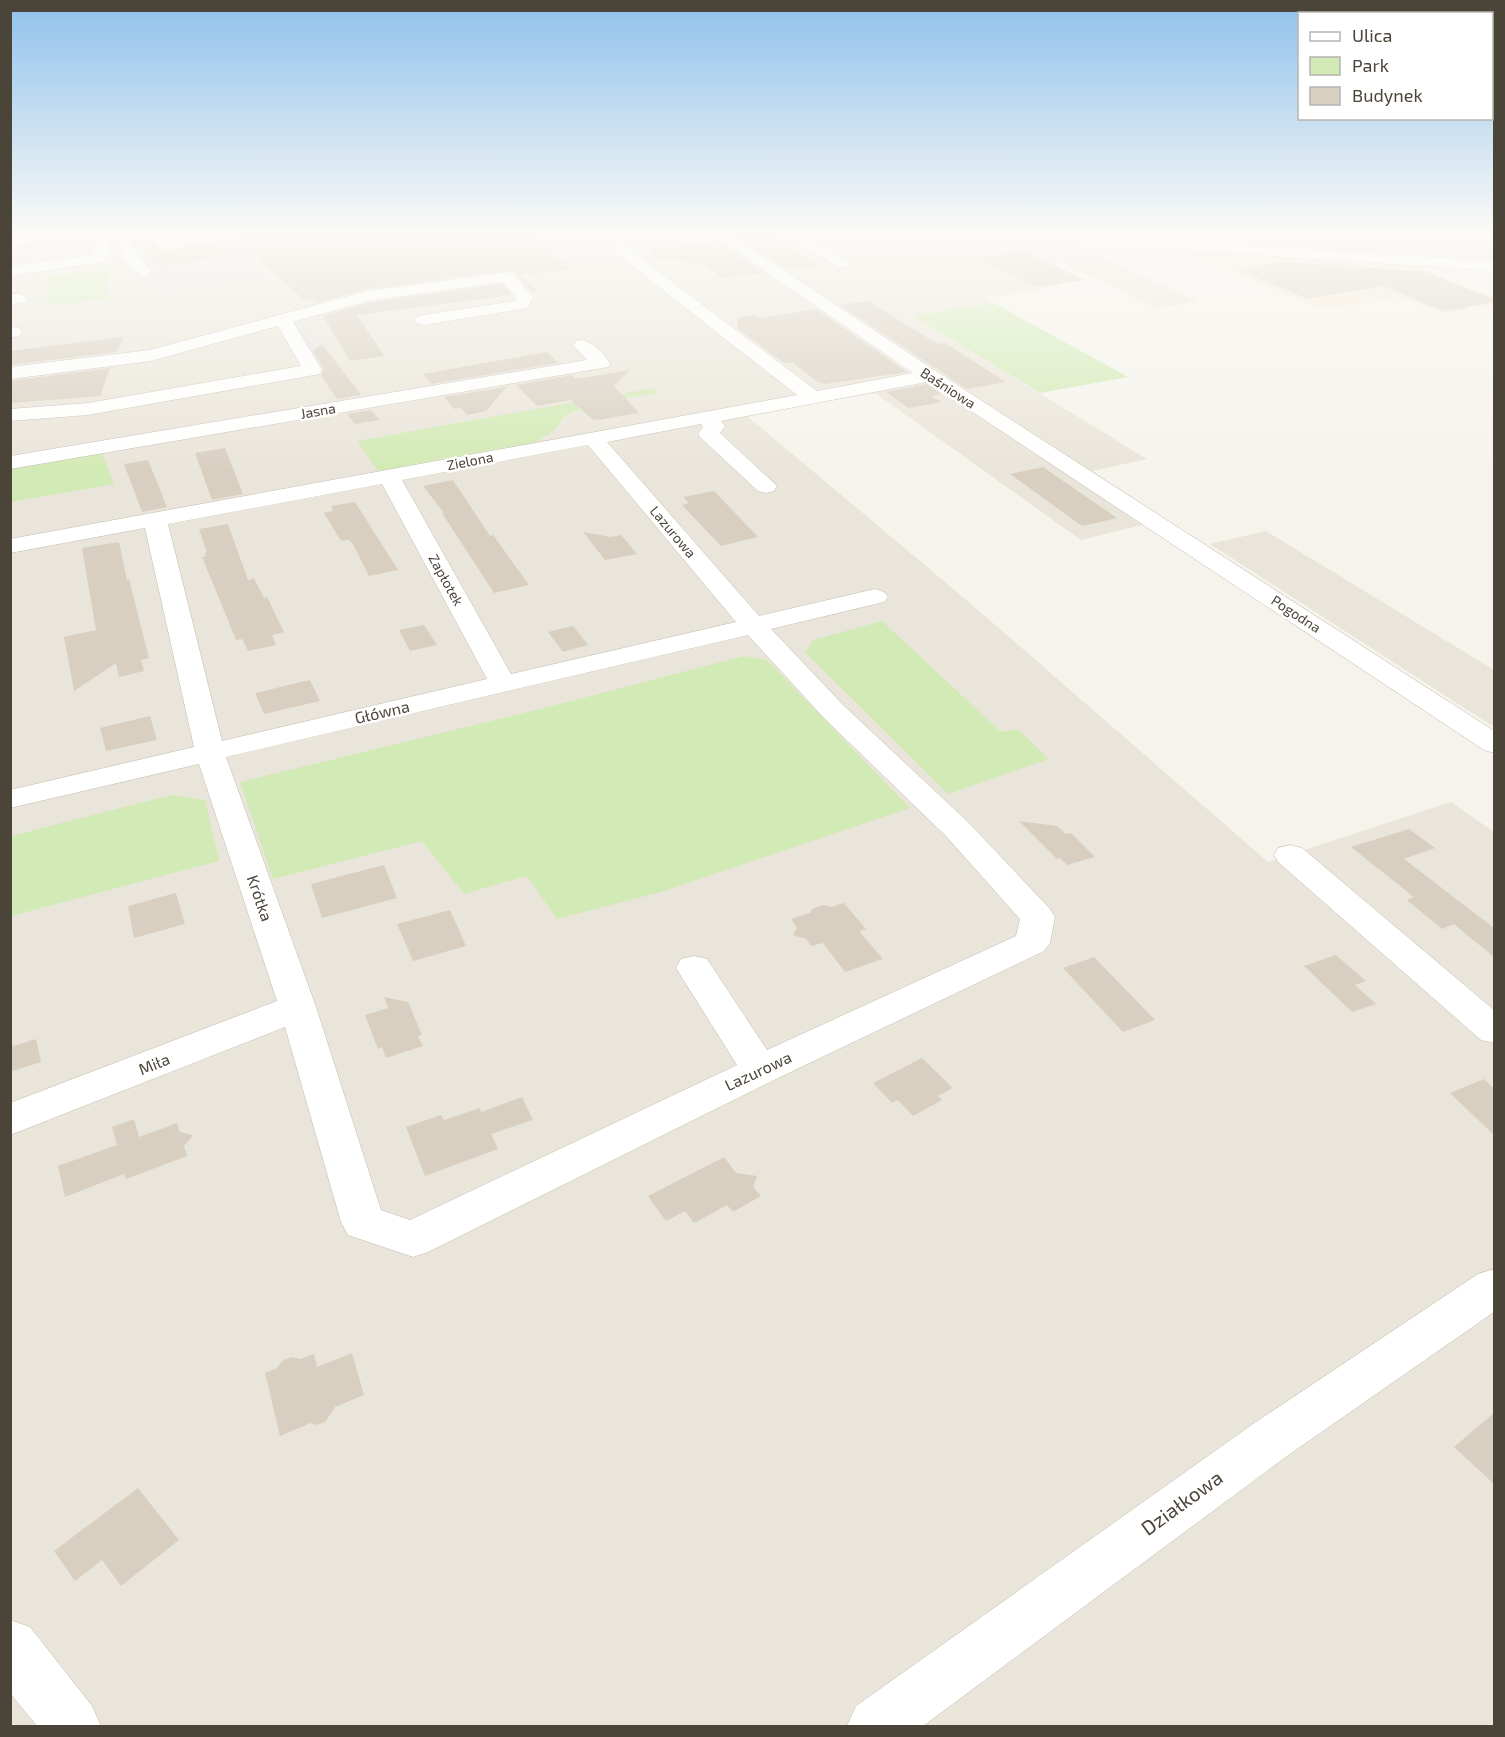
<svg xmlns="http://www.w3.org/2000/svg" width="1505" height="1737" viewBox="0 0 1505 1737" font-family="'Exo 2',sans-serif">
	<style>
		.residential { fill: #eae5da }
		.commercial { fill: #f7ead8 }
		.green { fill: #d2eab5 }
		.parking { fill: #e5e3e0 }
		.building { fill: #d8cfc1 }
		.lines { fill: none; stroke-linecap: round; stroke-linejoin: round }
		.minor-casing { stroke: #c2bbae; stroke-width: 1 }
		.minor { fill: #fff; fill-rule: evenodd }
		.labels { text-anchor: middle; stroke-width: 5; stroke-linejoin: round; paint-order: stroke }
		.far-street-label { font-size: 14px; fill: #4b4439; stroke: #fff }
		.street-label { font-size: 16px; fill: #4b4439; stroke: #fff }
		.near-street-label { font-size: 20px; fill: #4b4439; stroke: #fff }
	</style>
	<rect width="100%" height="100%" fill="#f6f3ec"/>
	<g class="residential">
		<path d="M11 229H958L971 236 1073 243 1199 302 1156 308 1061 262 1024 268 1060 286 986 298 994 303 913 316 1147 459 1092 471 1165 519 1081 540 875 393 746 415 970 603 1268 862 1451 802 1494 832V1726H11Z"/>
		<path d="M1210 229H1494V263L1251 247Z"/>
		<path d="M1305 258 1348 261 1470 309 1443 313Z"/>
		<path d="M1266 531 1494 670V727L1210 544Z"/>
	</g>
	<g class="commercial">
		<path d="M1179 250 1304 258 1402 297 1324 310Z"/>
		<path d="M1363 262 1411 265 1494 296V308L1484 310Z"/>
	</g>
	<g class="green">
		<path d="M109 270 108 299 46 305 50 275Z"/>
		<path d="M994 303 1128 377 1040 393 913 316Z"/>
		<path d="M653 388 658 393 606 401 565 415 556 429 536 442 378 471 357 441Z"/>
		<path d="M102 453 114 484 11 502V469Z"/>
		<path d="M882 621 1001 732 1018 729 1049 759 948 794 805 652 813 640Z"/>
		<path d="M744 656 767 660 910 808 661 892 557 919 527 876 464 894 422 841 273 879 240 782 540 709Z"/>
		<path d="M171 795 205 800 219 861 11 916V836Z"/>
	</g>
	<g class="parking">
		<path d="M159 229 220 235 137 247 158 267 246 253 265 275 163 292 160 289 150 290 123 254 125 230Z"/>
		<path d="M303 320 327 362 315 364 292 322Z"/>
	</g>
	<g class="building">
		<path d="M159 229H217L167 237Z"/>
		<path d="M256 229H528L570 269 519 275 538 291 532 292 515 273 507 270 367 289 315 303 313 299 305 301 251 252 158 267 134 244 132 239 144 238 163 251 240 239Z"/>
		<path d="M768 235 774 237 821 266 787 270 739 238Z"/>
		<path d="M717 241 764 273 722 278 703 263 652 258V249Z"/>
		<path d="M1022 252H1027L1084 280 1037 287 978 258Z"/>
		<path d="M1280 262 1422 271 1494 299V302L1445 311 1384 286 1308 299 1238 270Z"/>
		<path d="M502 284 511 295 357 315 384 356 350 361 323 316 368 303Z"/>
		<path d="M868 301 931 340 939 344 945 343 1006 382 967 389 840 305Z"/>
		<path d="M816 309 907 372 825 384 818 382 792 362 784 363 738 329 737 318 756 315 760 318Z"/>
		<path d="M123 337 117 352 10 365V351Z"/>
		<path d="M322 344 361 395 337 399 321 376 324 369 313 351Z"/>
		<path d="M547 352 558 363 431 384 423 374Z"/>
		<path d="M110 368 100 396 10 403V381Z"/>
		<path d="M630 370 614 386 639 413 598 420 592 419 571 400 537 406 516 385 572 375 575 379Z"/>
		<path d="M927 384 941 394 931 396 941 402 909 408 886 392Z"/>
		<path d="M506 387 486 411 467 415 461 407 454 409 444 397Z"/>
		<path d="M371 410 379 420 355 424 347 414Z"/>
		<path d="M225 448 243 494 212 500 195 453Z"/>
		<path d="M148 460 167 507 142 512 124 464Z"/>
		<path d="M1043 467 1117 518 1082 526 1010 474Z"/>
		<path d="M453 480 490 536 493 535 529 585 494 593 442 513H444L423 486Z"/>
		<path d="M714 491 758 537 721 546 682 505 689 503 683 497Z"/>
		<path d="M355 502 398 570 369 576 353 544 349 540 341 541 324 513 333 511 331 506Z"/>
		<path d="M228 524 248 580 254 578 264 598 267 597 284 632 272 635 276 645 248 651 242 639 236 640 202 557 206 556 205 553 207 552 199 529Z"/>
		<path d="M583 532 611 537 621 535 637 554 605 560Z"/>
		<path d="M119 542 127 580 129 579 149 658 141 660 144 671 119 677 116 663 74 691 64 637 96 630 82 548Z"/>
		<path d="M424 625 437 645 410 651 399 630Z"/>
		<path d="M573 626 588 645 563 652 548 632Z"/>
		<path d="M310 680 320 701 264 714 255 693Z"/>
		<path d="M150 716 157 740 106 751 100 728Z"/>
		<path d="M1019 821 1057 826 1066 834 1071 833 1095 857 1067 865 1060 858 1057 859Z"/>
		<path d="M1409 829 1435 848 1404 859 1494 928V957L1454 924 1442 929 1407 900 1414 897 1351 847Z"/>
		<path d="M384 865 397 898 322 918 311 884Z"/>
		<path d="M176 893 185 924 134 938 128 906Z"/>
		<path d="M844 903 866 929 859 931 883 959 845 972 823 943 811 946 806 939 793 935 797 928 791 919 810 913 812 909 823 905 831 907Z"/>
		<path d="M450 910 466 946 413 961 397 924Z"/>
		<path d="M1336 955 1366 981 1355 985 1376 1004 1352 1012 1304 966Z"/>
		<path d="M1094 957 1155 1020 1123 1032 1063 968Z"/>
		<path d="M384 997 408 1002 422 1035 418 1036 423 1046 386 1058 382 1047 378 1049 365 1015 388 1008Z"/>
		<path d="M36 1039 41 1062 10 1072V1047Z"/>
		<path d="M922 1058 953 1088 938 1096 942 1100 913 1116 898 1100 892 1103 873 1083Z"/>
		<path d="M1484 1079 1494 1089V1135L1450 1093Z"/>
		<path d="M522 1097 533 1120 491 1134 498 1149 425 1176 406 1127 441 1115 444 1120 480 1108 481 1112Z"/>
		<path d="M134 1119 139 1137 177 1123 180 1132 193 1135 184 1146 187 1156 126 1179 124 1174 65 1197 58 1166 117 1145 112 1127Z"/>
		<path d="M724 1157 736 1173 757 1176 753 1187 761 1196 733 1212 727 1205 694 1223 685 1211 666 1221 648 1196Z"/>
		<path d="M352 1353 364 1395 335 1407 325 1422 317 1425 311 1423 280 1436 265 1373 277 1368 283 1360 292 1357 300 1359 314 1354 317 1367Z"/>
		<path d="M1494 1413V1484L1454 1447Z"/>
		<path d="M138 1488 179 1540 121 1586 102 1560 75 1581 54 1551Z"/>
	</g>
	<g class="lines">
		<defs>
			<g id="minor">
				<path d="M46 229H67L42 241 10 247V238Z"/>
				<path d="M82 229H98L109 239 110 255 103 262 10 276V266L92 255 94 240Z"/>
				<path d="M111 229H155L166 239 235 229H254L240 237 163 249 158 247 145 236 129 237 134 249 152 272 144 277C129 273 116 243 111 229Z"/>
				<path d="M632 229H647L656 239 648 244 643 242Z"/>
				<path d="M704 229H721L937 372 1494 731V753L1484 750 927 382 721 421 725 426 720 433 777 486 774 491 766 493 758 491 701 438 698 434 703 427 701 424 607 442 759 616 875 589 884 592 888 597 884 602 771 629 844 706 968 822 1050 909 1055 917 1050 943 1044 951 774 1080 428 1252 413 1257 348 1235 341 1222 285 1027 10 1135V1103L277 1001 199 764 10 808V790L194 747 145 528 10 553V539L797 395 613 251 610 248 618 243 623 245 817 391 913 373ZM588 445 736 622 511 674 402 480ZM382 484 487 679 222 741 168 524ZM748 635 824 718 946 836 1020 919 1016 936 767 1050 707 959 694 956 681 959 676 968 737 1065 410 1220 381 1210 316 1007 226 757Z"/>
				<path d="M777 229H795L851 264 849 267H837Z"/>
				<path d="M924 229H1003L1494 261V271L931 233Z"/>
				<path d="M507 272 513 274 533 297 528 308 424 325 418 324 415 320 418 316 424 315 515 301 516 298 503 282 368 301 293 322 322 370 320 374 88 415 10 421V409L88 403 301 366 278 326 151 361 10 379V367L150 350 367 291Z"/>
				<path d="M19 293 27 298 25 302 10 305V295Z"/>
				<path d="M10 327 19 328 22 332 19 336 10 338Z"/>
				<path d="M582 340C593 342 604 354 610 363L608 367 10 469V456L587 360 573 345 576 341Z"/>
				<path d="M1290 845 1302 848 1494 1010V1043L1481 1040 1278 862 1274 855 1278 848Z"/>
				<path d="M1494 1269V1312L1287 1456 923 1726H847L856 1706 1253 1424 1478 1274Z"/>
				<path d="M10 1620 30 1627 92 1706 101 1726H37L10 1693Z"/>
			</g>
		</defs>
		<use href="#minor" class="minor-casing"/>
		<use href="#minor" class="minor"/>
	</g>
	<linearGradient id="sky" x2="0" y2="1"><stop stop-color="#8fc1ec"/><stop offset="0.49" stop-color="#fbfaf6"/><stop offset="1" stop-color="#fbfaf6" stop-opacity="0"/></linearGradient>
	<rect width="1505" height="472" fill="url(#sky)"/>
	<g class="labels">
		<g class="far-street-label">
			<text transform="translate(948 388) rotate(33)" y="5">Baśniowa</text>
			<text transform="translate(318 411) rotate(-10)" y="5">Jasna</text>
			<text transform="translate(470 461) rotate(-11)" y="5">Zielona</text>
			<text transform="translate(673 532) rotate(50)" y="5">Lazurowa</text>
			<text transform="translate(446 580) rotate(61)" y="5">Zapłotek</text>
			<text transform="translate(1296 614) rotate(33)" y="5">Pogodna</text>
		</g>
		<g class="street-label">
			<text transform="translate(382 712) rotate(-13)" y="6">Główna</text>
			<text transform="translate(260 898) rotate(71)" y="6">Krótka</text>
			<text transform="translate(154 1064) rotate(-22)" y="6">Miła</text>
			<text transform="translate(758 1071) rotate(-25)" y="6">Lazurowa</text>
		</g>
		<g class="near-street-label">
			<text transform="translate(1182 1503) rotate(-36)" y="7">Działkowa</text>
		</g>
	</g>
	<rect width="1505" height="1737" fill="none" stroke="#4b4439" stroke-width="24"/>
	<rect x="1298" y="12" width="195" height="108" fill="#ffffff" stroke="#b7b4b0" stroke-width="1.5"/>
	<rect x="1310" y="32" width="30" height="9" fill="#ffffff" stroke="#b7b4b0" stroke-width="1.5"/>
	<text x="1352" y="42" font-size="18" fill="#4b4439">Ulica</text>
	<rect x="1310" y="57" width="30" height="18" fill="#d2eab5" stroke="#b7b4b0" stroke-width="1.5"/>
	<text x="1352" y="72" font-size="18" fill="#4b4439">Park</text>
	<rect x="1310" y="87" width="30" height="18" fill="#d8cfc1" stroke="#b7b4b0" stroke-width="1.5"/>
	<text x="1352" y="102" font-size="18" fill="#4b4439">Budynek</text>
</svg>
